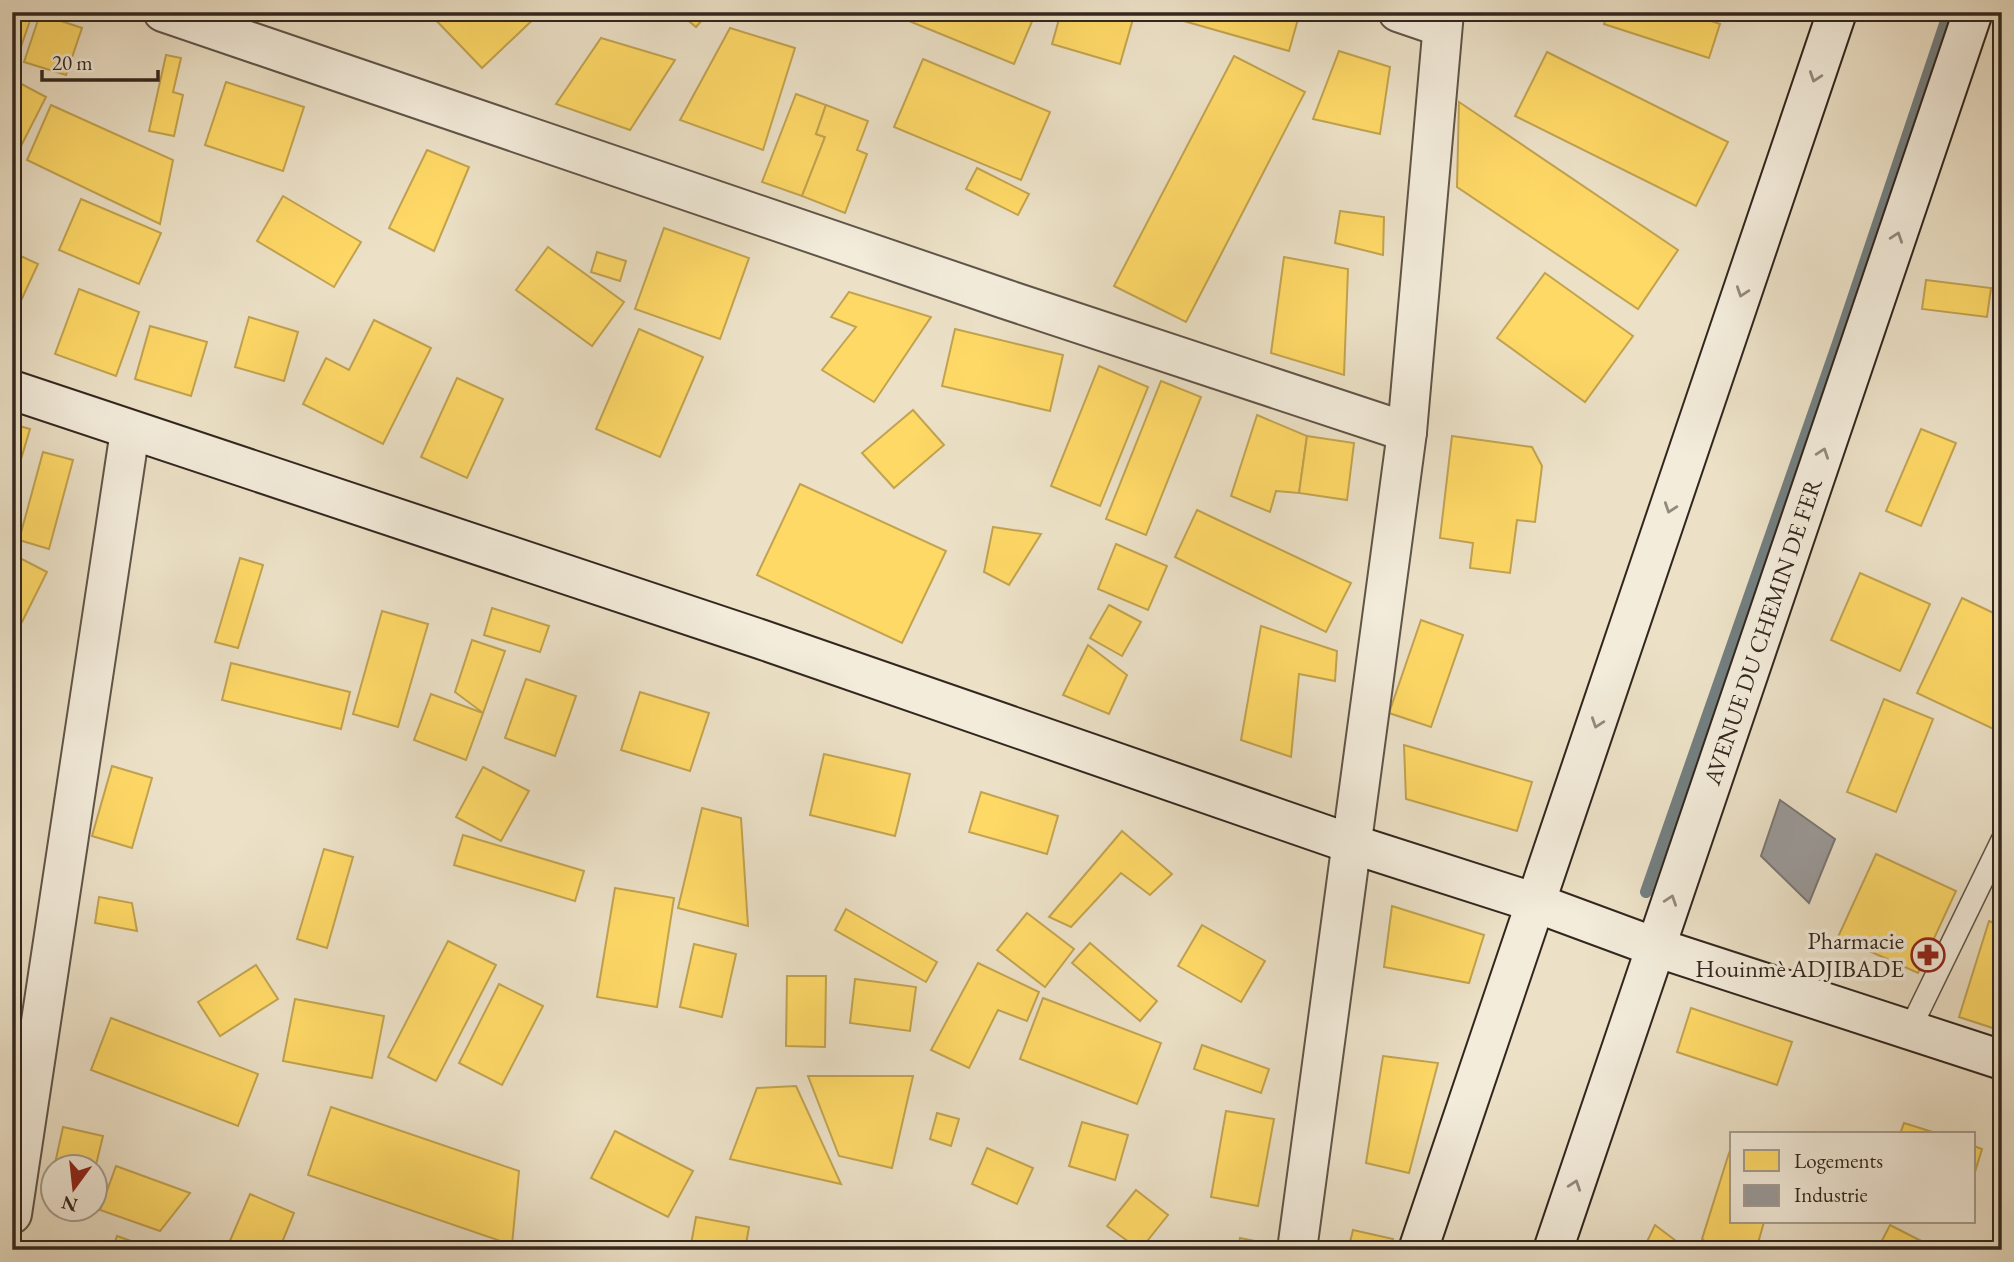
<svg xmlns="http://www.w3.org/2000/svg" width="2014" height="1262" viewBox="0 0 2014 1262" font-family="'EB Garamond',serif">
	<style>
		.homes { fill: #ffd966; stroke: #c2a350; stroke-width: 2 }
		.industry { fill: #999; stroke: #7a7674; stroke-width: 2 }
		.lines { fill: none; stroke-linecap: round; stroke-linejoin: round }
		.stream { stroke: #737f80; stroke-width: 12 }
		.lane-casing { stroke: #605548; stroke-width: 24 }
		.street-casing { stroke: #605548; stroke-width: 42 }
		.secondary-casing { stroke: #32261e; stroke-width: 42 }
		.lane { stroke: #f3ecdb; stroke-width: 21 }
		.street { stroke: #f3ecdb; stroke-width: 38 }
		.secondary { stroke: #f3ecdb; stroke-width: 38 }
		.oneway { stroke: #92897c }
		.labels { text-anchor: middle; stroke-width: 7; stroke-linejoin: round; paint-order: stroke }
		.street-label { font-size: 24px; fill: #32261e; stroke: #f3ecdb }
		.poi-label { font-size: 24px; fill: #32261e; stroke: #f3ecdb; text-anchor: end }
	</style>
	<rect width="100%" height="100%" fill="#ece1c7"/>
	<filter id="stains"><feTurbulence type="fractalNoise" baseFrequency=".00286" numOctaves="4"/><feColorMatrix values="0 0 0 0 .2 0 0 0 0 .09 0 0 0 0 .02 0 0 0 .5 -.17"/></filter>
	<radialGradient id="worn" r=".72"><stop offset=".6" stop-color="#630" stop-opacity="0"/><stop offset="1" stop-color="#630" stop-opacity=".3"/></radialGradient>
	<g class="homes">
		<path d="M12 12H33L16 61 12 59Z"/>
		<path d="M428 12H541L482 68Z"/>
		<path d="M678 12H709L696 27Z"/>
		<path d="M887 12H1036L1014 64Z"/>
		<path d="M1061 12H1135L1120 64 1052 44Z"/>
		<path d="M1152 12H1300L1289 51Z"/>
		<path d="M1608 12H1685L1720 24 1709 58 1604 24Z"/>
		<path d="M40 14 82 28 66 75 24 62Z"/>
		<path d="M730 28 795 48 763 150 680 120Z"/>
		<path d="M601 38 675 60 630 130 556 104Z"/>
		<path d="M1339 51 1390 67 1380 134 1313 119Z"/>
		<path d="M1547 52 1728 142 1696 206 1515 116Z"/>
		<path d="M166 55 181 58 173 92 183 95 174 136 149 131Z"/>
		<path d="M1234 56 1305 92 1186 322 1114 286Z"/>
		<path d="M923 59 1050 112 1021 180 894 127Z"/>
		<path d="M12 79 46 97 20 148 12 144Z"/>
		<path d="M226 82 304 107 283 171 205 145Z"/>
		<path d="M796 94 826 105 816 134 825 137 802 196 762 182Z"/>
		<path d="M1459 102 1678 250 1638 309 1457 187Z"/>
		<path d="M51 105 173 160 160 224 27 160Z"/>
		<path d="M826 105 868 121 857 150 867 154 845 213 802 196 825 137 816 134Z"/>
		<path d="M427 150 469 167 434 251 389 228Z"/>
		<path d="M977 168 1029 194 1018 215 966 189Z"/>
		<path d="M283 196 361 242 334 287 257 241Z"/>
		<path d="M81 199 161 233 139 284 59 250Z"/>
		<path d="M1340 211 1384 217 1383 255 1335 243Z"/>
		<path d="M664 228 749 258 720 339 635 309Z"/>
		<path d="M548 247 624 302 592 346 516 290Z"/>
		<path d="M12 252 38 264 12 320Z"/>
		<path d="M597 252 626 261 620 281 591 272Z"/>
		<path d="M1284 257 1348 269 1344 375 1271 353Z"/>
		<path d="M1545 273 1633 336 1585 402 1497 338Z"/>
		<path d="M1926 280 1991 288 1987 317 1922 309Z"/>
		<path d="M79 289 139 312 116 376 55 354Z"/>
		<path d="M849 292 931 317 874 402 822 370 856 327 831 317Z"/>
		<path d="M249 317 298 332 284 381 235 367Z"/>
		<path d="M374 320 431 348 383 444 303 404 326 358 349 370Z"/>
		<path d="M150 326 207 342 191 396 135 379Z"/>
		<path d="M639 329 703 357 660 457 596 429Z"/>
		<path d="M955 329 1063 355 1050 411 942 386Z"/>
		<path d="M1099 366 1148 387 1100 506 1051 486Z"/>
		<path d="M457 378 503 399 467 478 421 457Z"/>
		<path d="M1161 381 1201 397 1146 535 1106 519Z"/>
		<path d="M913 410 944 445 894 488 862 453Z"/>
		<path d="M1257 415 1307 436 1299 493 1276 491 1270 512 1231 496Z"/>
		<path d="M12 424 30 429 16 476 12 475Z"/>
		<path d="M1921 429 1956 443 1921 526 1886 511Z"/>
		<path d="M1307 436 1354 443 1347 500 1299 493Z"/>
		<path d="M1452 436 1532 447 1542 466 1535 522 1517 520 1510 573 1470 568 1473 543 1440 538Z"/>
		<path d="M43 452 73 460 49 549 19 540Z"/>
		<path d="M800 484 946 551 902 643 757 575Z"/>
		<path d="M1197 510 1351 583 1326 632 1175 557Z"/>
		<path d="M993 527 1041 534 1009 585 984 572Z"/>
		<path d="M1116 544 1167 566 1148 610 1098 589Z"/>
		<path d="M12 554 47 572 22 622 12 617Z"/>
		<path d="M240 558 263 565 238 648 215 642Z"/>
		<path d="M1860 573 1930 604 1900 671 1831 640Z"/>
		<path d="M1962 598 2002 617V733L1917 693Z"/>
		<path d="M1109 605 1141 622 1122 656 1090 638Z"/>
		<path d="M492 608 549 626 540 652 484 635Z"/>
		<path d="M382 611 428 624 398 727 353 714Z"/>
		<path d="M1421 620 1463 635 1431 727 1389 713Z"/>
		<path d="M1261 626 1337 651 1335 681 1299 674 1291 757 1241 740Z"/>
		<path d="M472 640 505 651 483 713 455 692Z"/>
		<path d="M1088 645 1127 675 1109 714 1063 695Z"/>
		<path d="M231 663 350 692 341 729 222 700Z"/>
		<path d="M526 679 576 696 555 756 505 738Z"/>
		<path d="M640 692 709 713 690 771 621 750Z"/>
		<path d="M431 694 483 713 466 760 414 740Z"/>
		<path d="M1884 699 1933 719 1896 812 1847 792Z"/>
		<path d="M1404 745 1532 782 1517 831 1406 799Z"/>
		<path d="M824 754 910 774 895 836 810 815Z"/>
		<path d="M112 766 152 778 132 848 92 836Z"/>
		<path d="M483 767 529 791 501 841 456 817Z"/>
		<path d="M981 792 1058 816 1047 854 969 832Z"/>
		<path d="M702 808 741 818 748 926 678 908Z"/>
		<path d="M12 816 21 818 12 860Z"/>
		<path d="M1122 831 1172 874 1150 895 1121 873 1071 927 1049 917Z"/>
		<path d="M463 835 584 871 575 901 454 865Z"/>
		<path d="M324 849 353 857 327 948 297 939Z"/>
		<path d="M1876 854 1956 891 1918 973 1838 937Z"/>
		<path d="M615 888 674 898 657 1007 597 997Z"/>
		<path d="M99 897 132 903 137 931 95 923Z"/>
		<path d="M1392 906 1484 935 1469 983 1384 967Z"/>
		<path d="M846 909 937 962 926 982 835 930Z"/>
		<path d="M1027 913 1074 949 1045 987 997 950Z"/>
		<path d="M1989 921 2002 926V1031L1959 1017Z"/>
		<path d="M1202 925 1265 961 1241 1002 1178 966Z"/>
		<path d="M448 941 496 965 436 1081 388 1057Z"/>
		<path d="M1090 943 1157 1001 1140 1021 1072 963Z"/>
		<path d="M694 944 736 954 722 1017 680 1007Z"/>
		<path d="M978 963 1039 992 1027 1021 998 1010 969 1068 931 1050Z"/>
		<path d="M256 965 278 999 220 1036 198 1002Z"/>
		<path d="M787 976H826L825 1047 786 1046Z"/>
		<path d="M855 979 916 987 910 1031 850 1023Z"/>
		<path d="M499 984 543 1006 502 1085 459 1063Z"/>
		<path d="M1043 998 1161 1043 1137 1104 1020 1059Z"/>
		<path d="M295 999 384 1016 372 1078 283 1061Z"/>
		<path d="M1691 1008 1792 1042 1777 1085 1677 1052Z"/>
		<path d="M111 1018 258 1074 238 1126 91 1070Z"/>
		<path d="M1202 1045 1269 1069 1261 1093 1194 1069Z"/>
		<path d="M1383 1056 1438 1063 1409 1173 1366 1163Z"/>
		<path d="M808 1076H913L892 1168 839 1156Z"/>
		<path d="M796 1086 841 1184 730 1159 757 1088Z"/>
		<path d="M331 1107 519 1171 512 1245 308 1175Z"/>
		<path d="M1226 1111 1274 1119 1258 1206 1211 1197Z"/>
		<path d="M937 1113 959 1119 951 1146 930 1139Z"/>
		<path d="M1082 1122 1128 1135 1115 1180 1069 1166Z"/>
		<path d="M1904 1123 1939 1134H1900Z"/>
		<path d="M63 1127 103 1136 94 1173V1168H54Z"/>
		<path d="M615 1131 693 1171 668 1217 591 1178Z"/>
		<path d="M1974 1146 1982 1149 1974 1175Z"/>
		<path d="M987 1148 1033 1168 1017 1204 972 1184Z"/>
		<path d="M1729 1153 1732 1156V1222H1764L1756 1250H1716L1702 1239Z"/>
		<path d="M116 1166 190 1193 160 1231 100 1210Z"/>
		<path d="M1136 1190 1168 1215 1140 1250 1107 1226Z"/>
		<path d="M250 1194 294 1213 279 1250H226Z"/>
		<path d="M696 1217 749 1227 745 1250H690Z"/>
		<path d="M1655 1225 1688 1250H1643Z"/>
		<path d="M1890 1225 1931 1246 1929 1250H1877Z"/>
		<path d="M1353 1230 1393 1239 1390 1250H1348Z"/>
		<path d="M117 1236 156 1250H112Z"/>
		<path d="M1240 1238 1274 1245 1273 1250H1238Z"/>
	</g>
	<path class="industry" d="M1780 800 1835 839 1809 903 1761 856Z"/>
	<g class="lines">
		<path class="stream" d="M1646 892 1838 343 1949 12"/>
		<defs>
			<path id="lane" d="M1910 1029 2002 840"/>
			<g id="street">
				<path d="M163 12 1005 299 1407 432"/>
				<path d="M1398 12 1442 27"/>
				<path d="M12 1214 130 431"/>
				<path d="M1297 1250 1407 432 1444 12"/>
			</g>
			<g id="secondary">
				<path d="M12 390 760 639 1352 844 1536 903 1655 947 2002 1060"/>
				<path d="M1418 1250 1837 12"/>
				<path id="s1" d="M1553 1250 1973 12"/>
			</g>
		</defs>
		<use href="#lane" class="lane-casing"/>
		<use href="#street" class="street-casing"/>
		<use href="#secondary" class="secondary-casing"/>
		<use href="#lane" class="lane"/>
		<use href="#street" class="street"/>
		<use href="#secondary" class="secondary"/>
	</g>
	<defs><path id="oneway-chevron" d="M-2-3.5L2.5 0L-2 3.5" fill="none" stroke-width="1.6" stroke-linecap="round" stroke-linejoin="round" transform="scale(1.75)"/></defs>
	<g class="oneway">
		<use href="#oneway-chevron" transform="translate(1815 77) rotate(109)"/>
		<use href="#oneway-chevron" transform="translate(1897 237) rotate(-71)"/>
		<use href="#oneway-chevron" transform="translate(1742 292) rotate(109)"/>
		<use href="#oneway-chevron" transform="translate(1823 453) rotate(-71)"/>
		<use href="#oneway-chevron" transform="translate(1670 508) rotate(109)"/>
		<use href="#oneway-chevron" transform="translate(1597 723) rotate(109)"/>
		<use href="#oneway-chevron" transform="translate(1671 900) rotate(-71)"/>
		<use href="#oneway-chevron" transform="translate(1575 1185) rotate(-71)"/>
	</g>
	<defs>
		<symbol id="pharmacy-ring" viewBox="-11 -11 22 22"><circle r="9.5" fill="#f3ecdb" stroke="#8f2418" stroke-width="1.5"/><path d="M-2-6h4v4h4v4h-4v4h-4v-4h-4v-4h4Z" fill="#8f2418"/></symbol>
	</defs>
	<g fill-rule="evenodd">
		<use href="#pharmacy-ring" x="1909" y="936" width="38" height="38"/>
	</g>
	<g class="labels">
		<g class="street-label">
			<text dy="8" stroke="none"><textPath href="#s1" startOffset="653">AVENUE DU CHEMIN DE FER</textPath></text>
		</g>
		<g class="poi-label">
			<text x="1904" y="949">Pharmacie<tspan x="1904" dy="28">Houinmè ADJIBADE</tspan></text>
		</g>
	</g>
	<rect width="2014" height="1262" fill="none" stroke="#ece1c7" stroke-width="42"/>
	<rect x="14" y="14" width="1986" height="1234" fill="none" stroke="#32261e" stroke-width="3.5"/>
	<rect x="21" y="21" width="1972" height="1220" fill="none" stroke="#32261e" stroke-width="2"/>
	<rect x="1730" y="1132" width="245" height="91" fill="#f3ecdb" stroke="#a69d8f" stroke-width="2"/>
	<rect x="1744" y="1150" width="35" height="21" fill="#ffd966" stroke="#a69d8f" stroke-width="2"/>
	<text x="1794" y="1168" font-size="21" fill="#32261e">Logements</text>
	<rect x="1744" y="1185" width="35" height="21" fill="#999999" stroke="#a69d8f" stroke-width="2"/>
	<text x="1794" y="1202" font-size="21" fill="#32261e">Industrie</text>
	<g transform="translate(74 1188) rotate(195)"><circle r="33" fill="#f3ecdb" stroke="#a69d8f" stroke-width="2"/>
	<path d="M0-5L12 26L0 18L-12 26Z" fill="#8f2418"/>
	<text y="-10" font-size="19" font-weight="bold" text-anchor="middle" fill="#32261e">N</text>
	</g>
	<path d="M42 70v10h116v-10" fill="none" stroke="#32261e" stroke-width="3.5"/>
	<text x="52" y="70" font-size="21" fill="#32261e" stroke="#f3ecdb" stroke-width="5" paint-order="stroke">20 m</text>
	<rect width="100%" height="100%" filter="url(#stains)"/>
	<rect width="100%" height="100%" fill="url(#worn)"/>
</svg>
